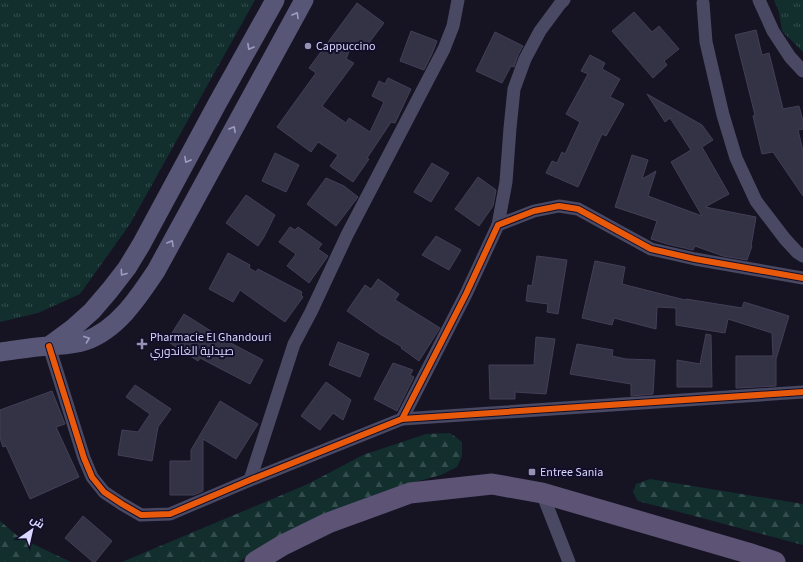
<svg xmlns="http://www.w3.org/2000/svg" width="803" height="562" viewBox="0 0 803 562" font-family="'Source Sans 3',Cairo,sans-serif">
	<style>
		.grass { fill: url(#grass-tufts) }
		.forest { fill: url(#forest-firs) }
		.building { fill: #343245; stroke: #433f57 }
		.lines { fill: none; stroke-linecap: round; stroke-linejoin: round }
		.street { stroke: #494964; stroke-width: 13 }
		.secondary { stroke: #575676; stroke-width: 19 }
		.primary { stroke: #5d5375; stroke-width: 21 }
		.cycleway-casing { stroke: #120e29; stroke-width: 8 }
		.cycleway { stroke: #e8590c; stroke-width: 6 }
		.oneway { stroke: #9e9cc1 }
		.poi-dot { fill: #9592b2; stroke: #120e29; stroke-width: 1.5 }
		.labels { text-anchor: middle; stroke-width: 4; stroke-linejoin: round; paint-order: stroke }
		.poi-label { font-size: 12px; fill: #d9d6ff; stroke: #120e29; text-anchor: start }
	</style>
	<defs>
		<pattern id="grass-tufts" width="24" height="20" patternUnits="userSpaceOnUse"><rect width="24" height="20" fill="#122f2e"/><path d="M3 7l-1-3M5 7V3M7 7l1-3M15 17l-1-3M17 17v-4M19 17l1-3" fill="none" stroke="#344c4d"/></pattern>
		<pattern id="forest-firs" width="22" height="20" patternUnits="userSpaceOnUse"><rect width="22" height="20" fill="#122f2e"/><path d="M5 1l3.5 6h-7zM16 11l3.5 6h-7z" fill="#344c4d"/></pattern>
	</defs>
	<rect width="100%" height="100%" fill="#161423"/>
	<g class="grass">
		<path d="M0 0H255L130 224 80 294 38 313 0 322Z"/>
		<path d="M774 0H803V52L782 31 779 12Z"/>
	</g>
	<g class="forest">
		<path d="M450 433 462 442V456L457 467 441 475 415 482 386 491 325 514 238 562H122L308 484 363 455 426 434Z"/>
		<path d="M650 479 803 504V545L638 501 633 492 636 484Z"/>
		<path d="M0 521 20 538 71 562H0Z"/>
	</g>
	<g class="building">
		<path d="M357 3 384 23 365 48 352 44 346 59 354 63 322 106 346 123 349 118 370 132 384 102 372 96 379 81 385 84 388 78 411 89 395 123 391 122 367 158 369 159 353 182 330 166 338 155 318 142 311 152 277 127 316 73 309 68Z"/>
		<path d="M634 12 652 32 659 26 679 49 664 61 667 65 653 78 612 31Z"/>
		<path d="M756 30 762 55 769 53 783 109 799 106 803 121V129L798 130 803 151V196L773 152 762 154 753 116 755 115 735 35Z"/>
		<path d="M411 31 437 41 432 54 424 70 400 61Z"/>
		<path d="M495 32 523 46 518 55 514 67 511 66 502 83 476 71Z"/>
		<path d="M590 55 605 63 602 69 620 79 610 97 624 104 606 136 602 134 578 187 546 173 552 161 557 163 562 152 565 154 580 122 566 114 588 74 581 71Z"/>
		<path d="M647 94 702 125 713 140 702 147 729 194 705 207 756 217 751 246H752L747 260 723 256 695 246 693 250 667 244 651 239 657 221 615 207 632 155 648 160 642 179 656 171 648 196 702 216 671 162 691 150 670 118 665 122Z"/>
		<path d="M275 153 299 165 286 192 262 181Z"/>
		<path d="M432 163 449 173 431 202 414 192Z"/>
		<path d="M478 177 496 190 493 206 479 226 455 209Z"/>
		<path d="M326 178 344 186 358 197 336 226 307 204Z"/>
		<path d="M246 195 275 215 264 237 258 246 226 223Z"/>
		<path d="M290 227 295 230 298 227 322 244 318 249 328 256 309 283 287 266 296 254 279 242Z"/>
		<path d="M436 236 461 250 449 270 422 255Z"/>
		<path d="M228 253 250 265 249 268 256 272 258 269 302 292 301 295 303 297 285 322 240 290 233 302 209 289Z"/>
		<path d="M537 256 567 260 558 314 547 312 548 304 526 301 528 285 532 286Z"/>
		<path d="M595 261 625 267 622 284 685 300 686 299 742 308 744 302 789 316 776 359V386L736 388V356H773L772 333 728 319 725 333 676 325V308L657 307 656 329 614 318 612 325 582 318Z"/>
		<path d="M378 279 399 294 395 300 440 328 419 361 401 348 402 347 380 334 347 311 365 285 371 289Z"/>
		<path d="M184 314 225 340 263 360 250 384 200 358 198 361 167 341Z"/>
		<path d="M706 334 711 335 712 387H677V360L700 364Z"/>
		<path d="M536 337 555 339 546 394 515 392V399H490L489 365H534Z"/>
		<path d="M338 342 369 354 360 377 329 365Z"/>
		<path d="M577 344 613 350 612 356 626 359 655 360 653 394 631 396V384L570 374Z"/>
		<path d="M393 363 413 370 410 375 414 377 397 411 374 399Z"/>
		<path d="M326 382 351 400 343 420 333 413 320 430 301 416Z"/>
		<path d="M135 385 171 409 158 427 152 461 118 455 122 430 138 432 150 414 126 397Z"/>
		<path d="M52 391 65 424 56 427 79 477 30 499 6 446 3 447 0 438V410Z"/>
		<path d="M220 401 258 424 236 459 203 439V491L194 495H170V461H191V450Z"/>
		<path d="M83 516 112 541 95 562H93L65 538Z"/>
	</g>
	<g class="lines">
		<g class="street">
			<path d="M759 0 773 31 790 57 803 71"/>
			<path d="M703 3 706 42 723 115 736 158 756 201 785 239 797 252 803 256"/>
			<path d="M498 225 506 182 510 128 514 89 525 59 540 31 560 4 564 0"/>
			<path d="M49 346 84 458 92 477 104 492 122 504 141 515 170 514 250 480 402 419 803 392"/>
			<path d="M402 419 466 294 498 225 534 211 559 206 578 209 651 249 695 259 803 278"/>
			<path d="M250 480 294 344 311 312 347 235 444 49 453 26 458 0"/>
			<path d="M542 493 569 562"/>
		</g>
		<g class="secondary">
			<path d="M49 346 72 329 92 311 110 290 127 268 141 245 217 104 275 0"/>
			<path d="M0 352C16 350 32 347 49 346 61 345 73 345 85 341 117 330 138 298 156 271L304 0"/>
		</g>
		<path class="primary" d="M255 562 283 545 328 523 410 493 492 484 542 493 748 553 775 562"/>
		<defs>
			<g id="cycleway">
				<path d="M49 346 84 458 92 477 104 492 122 504 141 515 170 514 250 480 402 419 803 392"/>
				<path d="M402 419 466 294 498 225 534 211 559 206 578 209 651 249 695 259 803 278"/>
			</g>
		</defs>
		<use href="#cycleway" class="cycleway-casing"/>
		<use href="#cycleway" class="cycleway"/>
	</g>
	<defs><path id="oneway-chevron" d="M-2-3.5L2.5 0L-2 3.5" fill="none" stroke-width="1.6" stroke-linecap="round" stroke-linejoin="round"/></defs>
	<g class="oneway">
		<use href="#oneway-chevron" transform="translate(296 15) rotate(-61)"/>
		<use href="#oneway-chevron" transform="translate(250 47) rotate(119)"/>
		<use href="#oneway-chevron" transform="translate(233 129) rotate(-61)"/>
		<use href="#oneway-chevron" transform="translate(187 160) rotate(119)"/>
		<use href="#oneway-chevron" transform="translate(171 243) rotate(-61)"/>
		<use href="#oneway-chevron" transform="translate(123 273) rotate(126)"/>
		<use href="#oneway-chevron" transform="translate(87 339) rotate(-20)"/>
	</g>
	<g class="poi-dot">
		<circle cx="308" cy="46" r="4"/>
		<path d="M140 338h4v4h4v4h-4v4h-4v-4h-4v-4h4z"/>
		<rect x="528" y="468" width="8" height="8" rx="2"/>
	</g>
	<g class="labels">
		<g class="poi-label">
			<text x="316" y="50">Cappuccino</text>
			<text x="150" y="341">Pharmacie El Ghandouri<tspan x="150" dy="14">صيدلية الغاندوري</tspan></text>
			<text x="540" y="476">Entree Sania</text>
		</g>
	</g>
	<g transform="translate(32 530) rotate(34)" stroke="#120e29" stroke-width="3" paint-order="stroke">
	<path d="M0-3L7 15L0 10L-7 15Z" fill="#d9d6ff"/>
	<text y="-6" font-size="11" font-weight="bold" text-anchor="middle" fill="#d9d6ff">ش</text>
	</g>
</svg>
